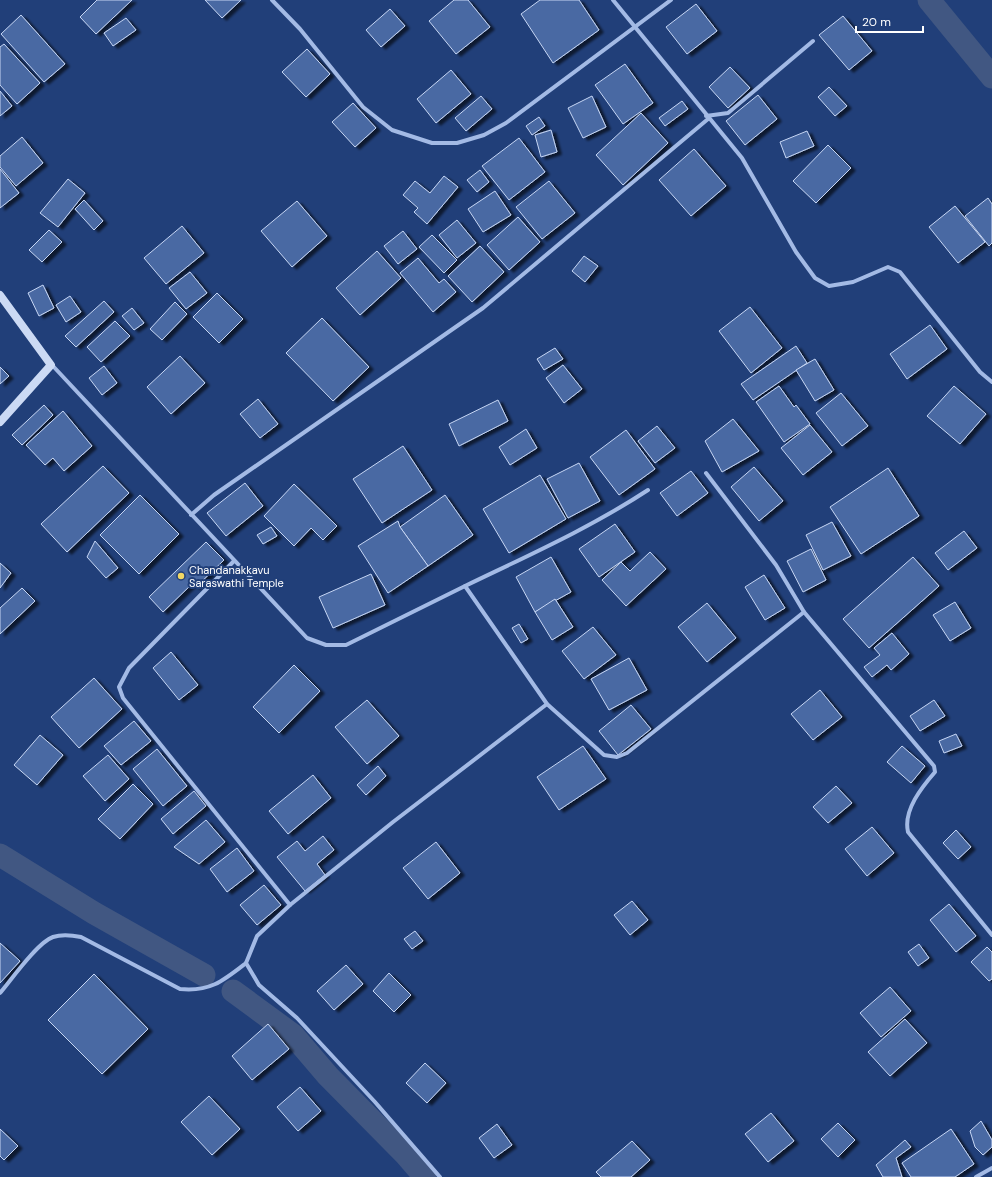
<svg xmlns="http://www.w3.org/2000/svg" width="992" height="1177" viewBox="0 0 992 1177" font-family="'DM Sans',sans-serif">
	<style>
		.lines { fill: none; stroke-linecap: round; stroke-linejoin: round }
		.canal { stroke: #415782; stroke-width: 23 }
		.building { fill: #4a69a3; stroke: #c6d6f4; filter: url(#shadow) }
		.minor { stroke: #a3bae5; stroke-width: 4 }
		.secondary { stroke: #ccdaf4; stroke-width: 8 }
		.poi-dot { fill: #f1d765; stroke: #213f79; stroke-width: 1.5 }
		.labels { text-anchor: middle; stroke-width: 4; stroke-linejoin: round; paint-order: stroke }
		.poi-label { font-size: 11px; fill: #fff; stroke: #213f79; text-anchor: start }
	</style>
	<defs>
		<filter id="shadow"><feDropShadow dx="4.5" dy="2.5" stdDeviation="1" flood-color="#0009"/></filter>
	</defs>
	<rect width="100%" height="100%" fill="#213f79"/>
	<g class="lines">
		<g class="canal">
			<path d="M929 0 992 77"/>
			<path d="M0 855 94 913 204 975"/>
			<path d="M233 991 293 1035 328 1076 406 1155 425 1177"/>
		</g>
	</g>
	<g class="building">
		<path d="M97 0H132L96 34 80 17Z"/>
		<path d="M205 0H241L222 18Z"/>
		<path d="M454 0H468L490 27 456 54 429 21Z"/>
		<path d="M540 0H579L599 30 553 63 521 14Z"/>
		<path d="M696 4 717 31 687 54 666 27Z"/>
		<path d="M390 9 405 26 381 47 366 30Z"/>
		<path d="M21 15 65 64 44 82 1 34Z"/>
		<path d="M843 16 872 51 849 70 819 35Z"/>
		<path d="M126 18 136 30 113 46 104 33Z"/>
		<path d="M4 44 40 83 17 104 0 85V47Z"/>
		<path d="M307 49 330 74 306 97 282 72Z"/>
		<path d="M625 64 653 103 623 124 595 85Z"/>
		<path d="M730 67 750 88 728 108 709 87Z"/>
		<path d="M451 70 471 94 436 123 417 99Z"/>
		<path d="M829 87 847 106 835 116 818 97Z"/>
		<path d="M0 91 12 106 0 116Z"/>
		<path d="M758 95 777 119 745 145 726 121Z"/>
		<path d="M481 96 492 109 466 131 455 118Z"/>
		<path d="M592 96 606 127 583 138 568 108Z"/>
		<path d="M682 101 688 109 665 126 659 118Z"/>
		<path d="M353 103 376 128 355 147 332 122Z"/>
		<path d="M641 113 668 143 623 185 596 155Z"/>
		<path d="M539 117 545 126 532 135 526 126Z"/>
		<path d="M551 130 557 152 541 157 535 135Z"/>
		<path d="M807 131 814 146 786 158 780 142Z"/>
		<path d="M22 137 43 163 16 186 0 167V156Z"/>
		<path d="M519 138 545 172 509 200 482 166Z"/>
		<path d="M828 145 851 168 816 203 793 181Z"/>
		<path d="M694 149 726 186 691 216 659 180Z"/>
		<path d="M0 169 19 193 0 208Z"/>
		<path d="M480 170 489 182 477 192 467 180Z"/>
		<path d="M444 176 458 187 427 224 414 212 418 208 403 195 415 181 430 193Z"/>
		<path d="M68 179 85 193 58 227 40 213Z"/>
		<path d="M549 181 575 213 542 239 516 207Z"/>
		<path d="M495 191 511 215 483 232 468 209Z"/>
		<path d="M988 198 992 204V243L989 246 965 216Z"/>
		<path d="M84 200 103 221 94 230 75 209Z"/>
		<path d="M297 201 327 236 292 267 261 231Z"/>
		<path d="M955 206 985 242 958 263 929 227Z"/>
		<path d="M518 217 540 242 509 270 487 245Z"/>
		<path d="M457 220 476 243 457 258 439 235Z"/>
		<path d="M182 226 204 253 166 284 144 258Z"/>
		<path d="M49 230 62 242 42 262 29 250Z"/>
		<path d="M403 231 417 249 398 264 384 246Z"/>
		<path d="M432 235 457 260 444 273 419 247Z"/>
		<path d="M480 246 504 272 472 302 448 276Z"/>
		<path d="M377 251 401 278 360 315 336 288Z"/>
		<path d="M584 256 598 266 585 282 572 271Z"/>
		<path d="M418 258 439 283 444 279 456 292 433 312 400 273Z"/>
		<path d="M190 272 207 293 186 309 169 288Z"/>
		<path d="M43 285 54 308 39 316 28 293Z"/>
		<path d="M217 293 243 319 219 343 193 317Z"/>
		<path d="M70 296 81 312 66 322 56 305Z"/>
		<path d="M104 301 114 312 76 347 65 336Z"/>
		<path d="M175 302 187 314 162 340 150 329Z"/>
		<path d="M750 307 782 348 751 373 719 331Z"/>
		<path d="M132 308 144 323 134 330 122 316Z"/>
		<path d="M322 318 369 367 333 401 286 353Z"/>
		<path d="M115 321 130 336 101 362 87 347Z"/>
		<path d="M930 325 947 349 907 379 890 354Z"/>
		<path d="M796 346 807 363 753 400 741 384Z"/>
		<path d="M555 348 563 359 544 370 537 359Z"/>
		<path d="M180 356 205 383 171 414 147 387Z"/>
		<path d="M815 359 834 390 815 401 796 370Z"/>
		<path d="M563 365 582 389 564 403 546 378Z"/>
		<path d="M104 366 117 383 102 395 89 378Z"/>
		<path d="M0 367 9 376 0 384Z"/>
		<path d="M779 386 794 407 796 405 810 424 784 442 756 402Z"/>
		<path d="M954 386 986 414 960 444 927 416Z"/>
		<path d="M841 393 868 426 842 446 816 413Z"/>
		<path d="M258 399 278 424 260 438 240 414Z"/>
		<path d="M498 400 508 421 459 446 449 424Z"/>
		<path d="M44 405 53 415 22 445 12 435Z"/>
		<path d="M63 411 92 446 64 471 53 458 45 465 26 445Z"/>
		<path d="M733 419 759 451 722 472 705 441Z"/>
		<path d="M810 425 832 452 803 475 781 448Z"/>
		<path d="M657 426 675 448 655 463 638 441Z"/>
		<path d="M526 429 537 448 510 465 499 447Z"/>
		<path d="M626 430 655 469 619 495 590 457Z"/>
		<path d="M403 446 432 490 382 523 353 479Z"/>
		<path d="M579 463 600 501 568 518 547 479Z"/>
		<path d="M103 466 129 493 67 552 41 524Z"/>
		<path d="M754 467 783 501 759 521 731 487Z"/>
		<path d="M888 468 919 516 861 554 830 507Z"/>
		<path d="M691 471 708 493 677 516 660 493Z"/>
		<path d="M540 475 566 519 509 553 483 509Z"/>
		<path d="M245 483 263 506 226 536 207 513Z"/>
		<path d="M294 484 337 526 323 540 311 528 294 546 264 516Z"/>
		<path d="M140 495 179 534 139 574 100 535Z"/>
		<path d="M445 495 473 535 428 566 400 527Z"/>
		<path d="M398 521 400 527 428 566 388 593 358 546Z"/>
		<path d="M832 522 851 556 823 570 806 535Z"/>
		<path d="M615 524 635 552 599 577 579 549Z"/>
		<path d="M271 527 277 536 263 544 257 535Z"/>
		<path d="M964 531 977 548 948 570 935 553Z"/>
		<path d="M95 541 118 568 106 578 87 557Z"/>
		<path d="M206 542 224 560 196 587 192 584 163 612 149 597Z"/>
		<path d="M811 549 826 580 803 592 787 561Z"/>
		<path d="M650 552 666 569 626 606 602 580 621 562 630 571Z"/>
		<path d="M551 557 571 592 535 612 516 577Z"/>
		<path d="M913 557 939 586 869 648 843 619Z"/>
		<path d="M0 563 11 573 0 588Z"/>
		<path d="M371 574 385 605 333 628 319 597Z"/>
		<path d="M764 575 785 608 765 620 745 587Z"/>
		<path d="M22 588 35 601 0 634V608Z"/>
		<path d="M555 599 573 627 552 640 535 612Z"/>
		<path d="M955 602 971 628 950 641 933 615Z"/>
		<path d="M707 603 736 638 707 662 678 627Z"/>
		<path d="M519 624 528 639 521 643 512 628Z"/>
		<path d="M593 627 616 655 584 679 562 651Z"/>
		<path d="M892 633 909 654 891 670 887 665 872 677 864 667 880 655 874 648Z"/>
		<path d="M171 652 198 685 179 700 153 668Z"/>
		<path d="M629 658 647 690 609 710 591 679Z"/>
		<path d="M294 665 320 691 279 733 253 707Z"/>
		<path d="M94 678 122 709 79 748 51 717Z"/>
		<path d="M820 690 842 717 813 740 791 714Z"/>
		<path d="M367 700 399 736 367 764 335 727Z"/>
		<path d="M934 700 945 716 920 731 910 716Z"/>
		<path d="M631 705 651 729 618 755 599 731Z"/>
		<path d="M134 721 151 741 121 765 104 746Z"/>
		<path d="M956 734 962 746 944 753 939 741Z"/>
		<path d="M40 735 63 755 37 785 14 765Z"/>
		<path d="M583 746 606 779 559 810 537 777Z"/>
		<path d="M902 746 925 766 911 783 887 762Z"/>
		<path d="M157 749 187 786 163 806 133 769Z"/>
		<path d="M108 755 129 779 105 801 83 776Z"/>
		<path d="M378 766 386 776 366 795 357 785Z"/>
		<path d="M313 775 331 798 288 834 269 811Z"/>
		<path d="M133 784 153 804 120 839 98 819Z"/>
		<path d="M836 786 852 803 828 823 813 807Z"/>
		<path d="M194 791 206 806 173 834 161 819Z"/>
		<path d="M206 820 225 842 199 864 174 847Z"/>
		<path d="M872 827 894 853 867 876 845 849Z"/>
		<path d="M956 830 971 847 958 859 943 843Z"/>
		<path d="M323 836 334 850 317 864 325 875 305 891 277 857 297 841 305 851Z"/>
		<path d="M436 842 460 873 428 899 403 868Z"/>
		<path d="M237 848 254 871 227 892 210 869Z"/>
		<path d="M264 885 281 905 257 925 240 905Z"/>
		<path d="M632 901 648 920 630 935 614 915Z"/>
		<path d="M949 904 976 936 956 952 930 920Z"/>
		<path d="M415 931 423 941 412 949 404 939Z"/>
		<path d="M0 943 20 961 0 983Z"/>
		<path d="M919 944 929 958 918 966 908 952Z"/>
		<path d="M987 947 992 952V979L989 981 971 962Z"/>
		<path d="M346 965 363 984 334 1010 317 991Z"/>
		<path d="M389 973 411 995 394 1012 373 991Z"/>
		<path d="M94 974 148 1029 102 1074 48 1020Z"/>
		<path d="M890 987 911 1011 881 1037 860 1013Z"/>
		<path d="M905 1019 927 1043 890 1076 868 1052Z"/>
		<path d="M268 1024 289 1049 252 1080 232 1056Z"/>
		<path d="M425 1063 446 1083 427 1103 406 1083Z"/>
		<path d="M300 1087 321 1111 298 1131 277 1107Z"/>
		<path d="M209 1096 240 1129 212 1155 181 1122Z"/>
		<path d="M771 1113 794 1141 768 1162 745 1134Z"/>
		<path d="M981 1121 992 1140V1147L983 1155 975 1147 970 1131Z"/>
		<path d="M838 1123 855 1140 838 1157 821 1139Z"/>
		<path d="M497 1124 512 1145 494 1158 479 1138Z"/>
		<path d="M0 1129 18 1146 4 1160 0 1156Z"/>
		<path d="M951 1129 974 1164 955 1177H911L902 1163Z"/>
		<path d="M905 1140 911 1147 896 1158 902 1177H883L876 1165Z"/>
		<path d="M632 1141 650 1160 631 1177H601L596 1172Z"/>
	</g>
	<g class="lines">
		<g class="minor">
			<path d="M272 0 300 29 363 107 392 130 432 143H457L484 135 506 123 671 0"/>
			<path d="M613 0 742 158 796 252 815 278 829 286 853 282 888 267 900 272 980 372 992 382"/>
			<path d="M706 116 728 113 813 41"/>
			<path d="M52 365 307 638 326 645H346L465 586 547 704 604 755 617 757 627 753 804 612 934 766 935 772C922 787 903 810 908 832L992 935"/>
			<path d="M706 473 776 565 804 612"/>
			<path d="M191 515 214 495 483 308 708 119"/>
			<path d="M234 561 129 668 119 687 123 698 290 905 257 936 246 963 259 985 297 1018 375 1102 440 1177"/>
			<path d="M465 586C527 556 590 528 648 490"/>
			<path d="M290 905 393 822 547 704"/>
			<path d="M0 993C11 980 38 942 53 937 62 934 71 935 81 937L180 989C210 992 223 981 246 963"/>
			<path d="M976 1177 992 1168"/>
		</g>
		<path class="secondary" d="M0 295 51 365 0 422"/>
	</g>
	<circle class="poi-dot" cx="181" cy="576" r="4"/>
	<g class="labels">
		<g class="poi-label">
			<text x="189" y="574">Chandanakkavu<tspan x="189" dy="13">Saraswathi Temple</tspan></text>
		</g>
	</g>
	<path d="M856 26v6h67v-6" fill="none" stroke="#ffffff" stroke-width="2"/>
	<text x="862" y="26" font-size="12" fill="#ffffff" stroke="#213f79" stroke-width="3" paint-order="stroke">20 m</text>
</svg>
